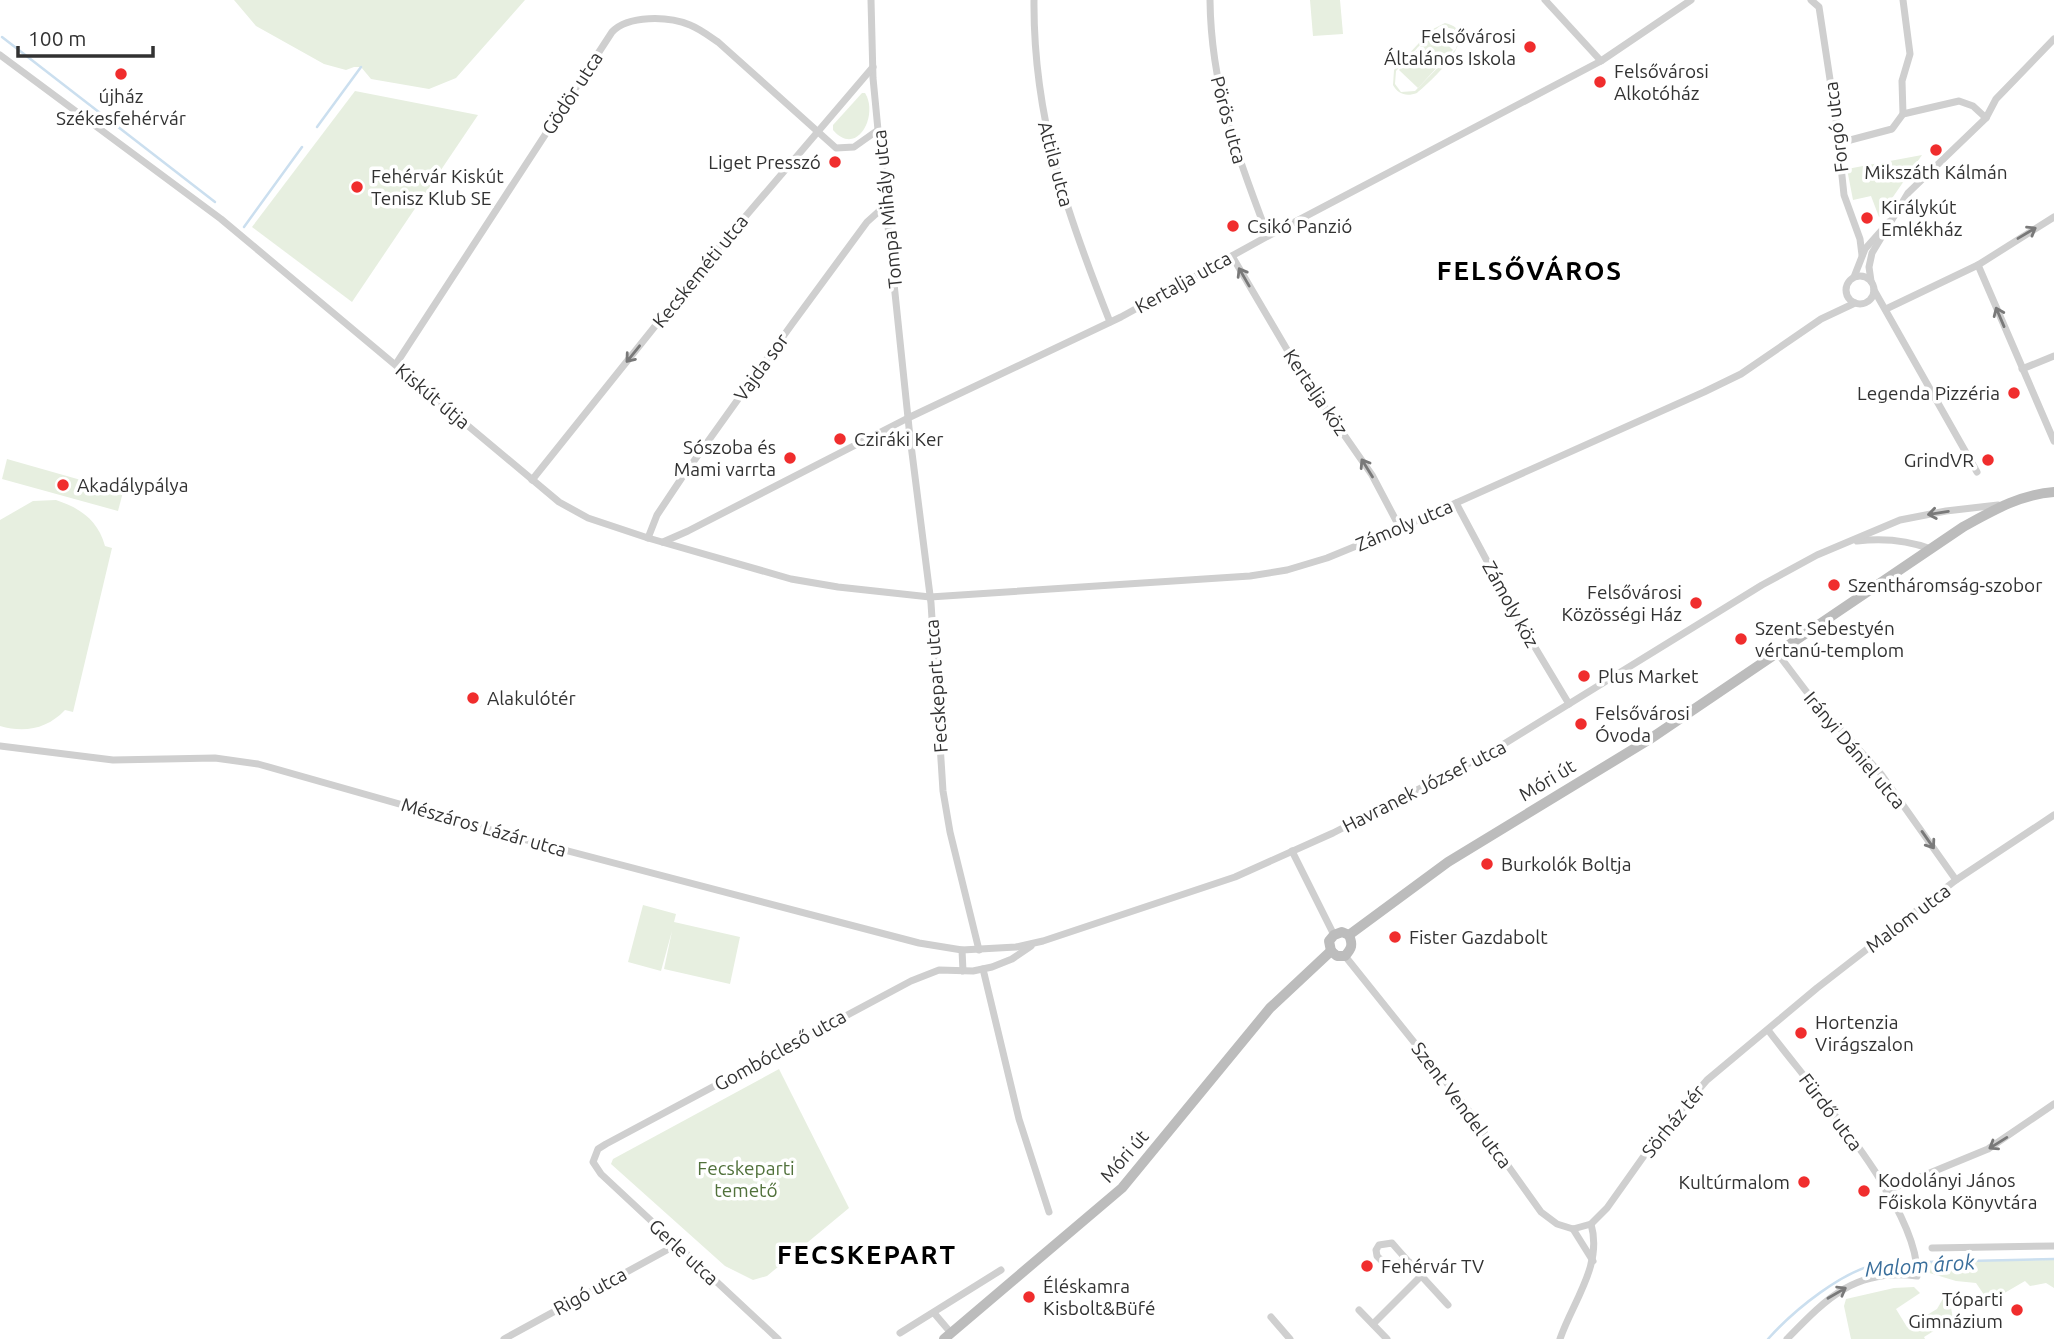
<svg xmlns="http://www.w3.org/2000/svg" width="2054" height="1339" viewBox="0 0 2054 1339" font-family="Ubuntu,sans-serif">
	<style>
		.green { fill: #e7efe0; fill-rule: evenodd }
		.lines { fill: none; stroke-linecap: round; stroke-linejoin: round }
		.stream { stroke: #cbdfef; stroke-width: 2.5 }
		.street { stroke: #cfcfcf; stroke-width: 7 }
		.secondary { stroke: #bcbcbc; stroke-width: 10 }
		.oneway { stroke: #797979 }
		.poi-dot { fill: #f02d2d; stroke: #fff; stroke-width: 2.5 }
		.labels { text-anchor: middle; stroke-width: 7; stroke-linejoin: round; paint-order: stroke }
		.poi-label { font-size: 19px; fill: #323232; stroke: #fff; text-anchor: start }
		.street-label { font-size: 19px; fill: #323232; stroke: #fff }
		.park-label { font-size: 19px; fill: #51713b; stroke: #fff }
		.water-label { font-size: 21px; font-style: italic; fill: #396e9b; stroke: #fff }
		.district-label { font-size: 26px; font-weight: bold; letter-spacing: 2px; fill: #000; stroke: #fff }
	</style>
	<rect width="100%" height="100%" fill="#fff"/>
	<g class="green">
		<path d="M234 0H525L456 78 429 89 371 79 361 67H354L346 70 324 64 256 26Z"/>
		<path d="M1310 0H1340L1343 34 1313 36Z"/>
		<path d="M1445 23C1486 32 1430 82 1417 93 1406 97 1398 94 1393 85L1394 70 1431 30ZM1440 26 1454 29 1459 39 1456 49 1415 91 1401 92 1395 84 1396 71 1432 32Z"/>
		<path d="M1434 32 1453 50 1418 88 1399 70Z"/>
		<path d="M355 91 478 115 352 302 252 227Z"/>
		<path d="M862 93H865C879 115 857 158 833 130V125Z"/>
		<path d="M1922 155 1879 217 1871 196 1853 200 1847 169Z"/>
		<path d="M7 459 123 492 118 511 2 479Z"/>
		<path d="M56 500C80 508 98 520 105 546L112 548 73 712 65 710C47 729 25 733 0 726V520L33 501Z"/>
		<path d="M643 905 676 914 674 922 740 937 730 984 664 969 672 931 661 971 628 962Z"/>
		<path d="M779 1069 849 1208 767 1276 753 1280 725 1266 611 1164 613 1159Z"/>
		<path d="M2054 1260V1288L2046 1283 2030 1286 2025 1281 1989 1302 1976 1283 1956 1281 1926 1272 1924 1262Z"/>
		<path d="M1914 1287 1920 1293 1896 1309 1907 1327 1937 1309 1948 1290 1953 1319 1924 1337 1925 1339H1851L1844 1306 1846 1299 1894 1288Z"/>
	</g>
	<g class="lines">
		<g class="stream">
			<path d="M2 37 215 202"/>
			<path d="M317 127 361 67"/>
			<path d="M244 227 302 147"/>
			<path d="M1768 1339C1794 1310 1844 1269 1882 1263L2054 1259"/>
		</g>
		<g class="street">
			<path d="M871 0 873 78 878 130 910 437 931 603 943 791 950 832 979 950"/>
			<path d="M1034 0C1033 119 1067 214 1110 322"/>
			<path d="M1210 0C1211 88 1237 155 1268 236"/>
			<path d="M1545 0 1601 61"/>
			<path d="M1811 0 1819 7 1836 119 1844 195 1860 239 1862 255"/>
			<path d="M1903 0 1910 54 1902 81 1903 114"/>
			<path d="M0 55 221 219 559 502 588 518 648 538 791 579 838 587 930 597 1250 576 1287 570 1327 558 1400 528 1704 392 1741 374 1821 319 1855 303"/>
			<path d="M1839 143 1892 129 1903 114 1959 101 1973 106 1986 118"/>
			<path d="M1232 256 1299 370 1372 475 1400 528"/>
			<path d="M1978 265 2054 441"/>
			<circle cx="1860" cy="290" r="14"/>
			<path d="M1854 277 1865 249 1889 222"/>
			<path d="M1871 281 1869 267 1872 253 1908 193 1986 118 1996 99 2054 39"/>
			<path d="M1874 290 1977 472"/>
			<path d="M1886 309 1978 265 2054 217"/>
			<path d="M396 364 612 32C628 15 668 16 690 25 700 29 709 36 718 42L836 148 854 147 878 130"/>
			<path d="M2022 369 2054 356"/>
			<path d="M532 480 704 265 873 67"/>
			<path d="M1456 503 1518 619 1569 704"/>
			<path d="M648 538 657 515 681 479 792 324 867 222 887 204"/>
			<path d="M1857 541C1882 538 1907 540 1931 549"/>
			<path d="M663 542 688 531 908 418 1121 317 1268 236 1601 61 1691 0"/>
			<path d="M1778 654 1806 691 1881 774 1956 880"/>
			<path d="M0 746 113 760 215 758 258 764 530 841 919 943 962 950 1016 947 1043 941 1235 877 1333 833 1491 752 1762 585 1817 555 1900 520 1946 511 1998 505"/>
			<path d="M1292 851 1334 935"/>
			<path d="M962 950 963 971"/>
			<path d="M1345 956 1466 1107 1541 1212 1557 1224 1573 1229 1591 1224 1607 1208 1656 1139 1707 1080 1817 988 1956 880 2054 815"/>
			<path d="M983 969 1019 1119 1049 1212"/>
			<path d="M1768 1030C1809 1085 1920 1207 1917 1276 1855 1268 1826 1299 1787 1339"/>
			<path d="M1886 1191 1988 1149 2054 1104"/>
			<path d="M1573 1229 1593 1261"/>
			<path d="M1932 1248 2054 1246"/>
			<path d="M1409 1262 1386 1265 1377 1256 1376 1250 1379 1245 1392 1243C1410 1264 1429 1284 1448 1305"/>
			<path d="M1359 1310 1387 1339"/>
			<path d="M934 1313 951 1333"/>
			<path d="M1271 1317 1290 1339"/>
			<path d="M1373 1324 1421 1276"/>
			<path d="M900 1333 1001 1270"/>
			<path d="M504 1339 676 1245"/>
			<path d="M778 1339 601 1174 593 1162 598 1149 606 1144 911 981 939 970 973 971 992 967 1012 959 1031 946"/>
			<path d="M1560 1339C1573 1301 1603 1265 1591 1224"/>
		</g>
		<g class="secondary">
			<path d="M1349 935 1448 862 1650 739 1963 527C1992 511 2021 494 2054 492"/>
			<path d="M1331 951 1337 956H1345C1352 948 1353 945 1349 935"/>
			<path d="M1331 951 1329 941 1334 935 1342 932 1349 935"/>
			<path d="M944 1339 1122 1188 1270 1008 1331 951"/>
		</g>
	</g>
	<defs><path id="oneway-shaft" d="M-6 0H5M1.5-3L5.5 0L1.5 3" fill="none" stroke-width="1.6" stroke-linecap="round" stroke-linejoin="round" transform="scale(1.75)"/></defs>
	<g class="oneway">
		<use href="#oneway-shaft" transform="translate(2027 233) rotate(-31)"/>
		<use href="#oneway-shaft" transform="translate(1244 277) rotate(-120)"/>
		<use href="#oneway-shaft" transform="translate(2000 317) rotate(-113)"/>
		<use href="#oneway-shaft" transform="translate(633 354) rotate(129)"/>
		<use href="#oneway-shaft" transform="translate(1367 468) rotate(-122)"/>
		<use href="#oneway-shaft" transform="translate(1938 513) rotate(171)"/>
		<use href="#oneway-shaft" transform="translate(1928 840) rotate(55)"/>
		<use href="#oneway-shaft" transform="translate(1998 1143) rotate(148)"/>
		<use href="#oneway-shaft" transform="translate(1837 1293) rotate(-30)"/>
	</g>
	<g class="poi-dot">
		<circle cx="1530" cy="47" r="7"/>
		<circle cx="121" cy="74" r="7"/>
		<circle cx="1600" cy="82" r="7"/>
		<circle cx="1936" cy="150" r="7"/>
		<circle cx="835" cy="162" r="7"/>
		<circle cx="357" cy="187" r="7"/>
		<circle cx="1867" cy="218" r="7"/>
		<circle cx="1233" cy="226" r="7"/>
		<circle cx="2014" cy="393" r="7"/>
		<circle cx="840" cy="439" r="7"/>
		<circle cx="790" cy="458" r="7"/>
		<circle cx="1988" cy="460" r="7"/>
		<circle cx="63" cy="485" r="7"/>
		<circle cx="1834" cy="585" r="7"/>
		<circle cx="1696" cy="603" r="7"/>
		<circle cx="1741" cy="639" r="7"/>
		<circle cx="1584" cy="676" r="7"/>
		<circle cx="473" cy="698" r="7"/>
		<circle cx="1581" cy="724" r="7"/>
		<circle cx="1487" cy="864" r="7"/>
		<circle cx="1395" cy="937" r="7"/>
		<circle cx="1801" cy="1033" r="7"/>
		<circle cx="1804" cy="1182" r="7"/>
		<circle cx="1864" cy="1191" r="7"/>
		<circle cx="1367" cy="1266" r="7"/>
		<circle cx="1029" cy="1297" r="7"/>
		<circle cx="2017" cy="1310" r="7"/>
	</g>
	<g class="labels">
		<g class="poi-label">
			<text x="1516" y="43" text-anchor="end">Felsővárosi<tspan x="1516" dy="22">Általános Iskola</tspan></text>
			<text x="1614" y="78">Felsővárosi<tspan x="1614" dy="22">Alkotóház</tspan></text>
			<text x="121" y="103" text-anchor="middle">újház<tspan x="121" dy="22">Székesfehérvár</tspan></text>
			<text x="821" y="169" text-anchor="end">Liget Presszó</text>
			<text x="1936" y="179" text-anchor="middle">Mikszáth Kálmán</text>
			<text x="371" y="183">Fehérvár Kiskút<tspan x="371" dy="22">Tenisz Klub SE</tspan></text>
			<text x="1881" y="214">Királykút<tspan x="1881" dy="22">Emlékház</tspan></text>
			<text x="1247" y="233">Csikó Panzió</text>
			<text x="2000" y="400" text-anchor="end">Legenda Pizzéria</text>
			<text x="854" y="446">Cziráki Ker</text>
			<text x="776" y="454" text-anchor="end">Sószoba és<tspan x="776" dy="22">Mami varrta</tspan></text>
			<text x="1974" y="467" text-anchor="end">GrindVR</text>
			<text x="77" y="492">Akadálypálya</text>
			<text x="1848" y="592">Szentháromság-szobor</text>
			<text x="1682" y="599" text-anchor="end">Felsővárosi<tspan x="1682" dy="22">Közösségi Ház</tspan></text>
			<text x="1755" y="635">Szent Sebestyén<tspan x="1755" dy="22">vértanú-templom</tspan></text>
			<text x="1598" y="683">Plus Market</text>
			<text x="487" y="705">Alakulótér</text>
			<text x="1595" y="720">Felsővárosi<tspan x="1595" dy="22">Óvoda</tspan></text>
			<text x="1501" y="871">Burkolók Boltja</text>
			<text x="1409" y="944">Fister Gazdabolt</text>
			<text x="1815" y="1029">Hortenzia<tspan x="1815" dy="22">Virágszalon</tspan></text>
			<text x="1878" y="1187">Kodolányi János<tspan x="1878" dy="22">Főiskola Könyvtára</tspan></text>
			<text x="1790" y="1189" text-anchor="end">Kultúrmalom</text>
			<text x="1381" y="1273">Fehérvár TV</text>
			<text x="1043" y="1293">Éléskamra<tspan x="1043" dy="22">Kisbolt&amp;Büfé</tspan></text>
			<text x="2003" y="1306" text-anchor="end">Tóparti<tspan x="2003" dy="22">Gimnázium</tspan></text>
		</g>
		<g class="street-label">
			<text transform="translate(572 93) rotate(-57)" y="7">Gödör utca</text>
			<text transform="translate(1229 120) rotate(75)" y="7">Pörös utca</text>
			<text transform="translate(1836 127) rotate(-97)" y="7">Forgó utca</text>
			<text transform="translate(1056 164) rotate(75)" y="7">Attila utca</text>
			<text transform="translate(887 209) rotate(-96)" y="7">Tompa Mihály utca</text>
			<text transform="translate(700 271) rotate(-51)" y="7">Kecskeméti utca</text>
			<text transform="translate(1183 282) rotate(-29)" y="7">Kertalja utca</text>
			<text transform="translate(761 367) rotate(-54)" y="7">Vajda sor</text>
			<text transform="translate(1316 392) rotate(56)" y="7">Kertalja köz</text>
			<text transform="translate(433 396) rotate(40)" y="7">Kiskút útja</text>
			<text transform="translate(1404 525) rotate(-23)" y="7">Zámoly utca</text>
			<text transform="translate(1511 604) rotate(61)" y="7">Zámoly köz</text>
			<text transform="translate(936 686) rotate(-94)" y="7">Fecskepart utca</text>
			<text transform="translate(1855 750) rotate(50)" y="7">Irányi Dániel utca</text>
			<text transform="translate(1547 780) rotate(-31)" y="7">Móri út</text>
			<text transform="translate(1424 786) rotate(-27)" y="7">Havranek József utca</text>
			<text transform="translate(484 827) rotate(16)" y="7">Mészáros Lázár utca</text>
			<text transform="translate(1908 918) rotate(-37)" y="7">Malom utca</text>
			<text transform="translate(780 1050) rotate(-29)" y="7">Gombócleső utca</text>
			<text transform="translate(1462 1105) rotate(53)" y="7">Szent Vendel utca</text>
			<text transform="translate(1831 1112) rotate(53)" y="7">Fürdő utca</text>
			<text transform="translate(1673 1121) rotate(-51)" y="7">Sörház tér</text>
			<text transform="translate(1124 1156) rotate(-49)" y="7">Móri út</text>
			<text transform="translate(684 1252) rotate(43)" y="7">Gerle utca</text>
			<text transform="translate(590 1291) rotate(-28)" y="7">Rigó utca</text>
		</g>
		<g class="park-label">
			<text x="746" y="1175">Fecskeparti<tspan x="746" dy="22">temető</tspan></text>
		</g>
		<g class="water-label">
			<text transform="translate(1920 1266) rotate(-4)" y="7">Malom árok</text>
		</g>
		<g class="district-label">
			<text x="1530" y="280">FELSŐVÁROS</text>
			<text x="867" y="1264">FECSKEPART</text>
		</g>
	</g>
	<path d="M18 46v10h135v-10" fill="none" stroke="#323232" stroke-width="3.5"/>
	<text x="28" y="46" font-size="21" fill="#323232" stroke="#ffffff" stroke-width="5" paint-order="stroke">100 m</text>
</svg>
